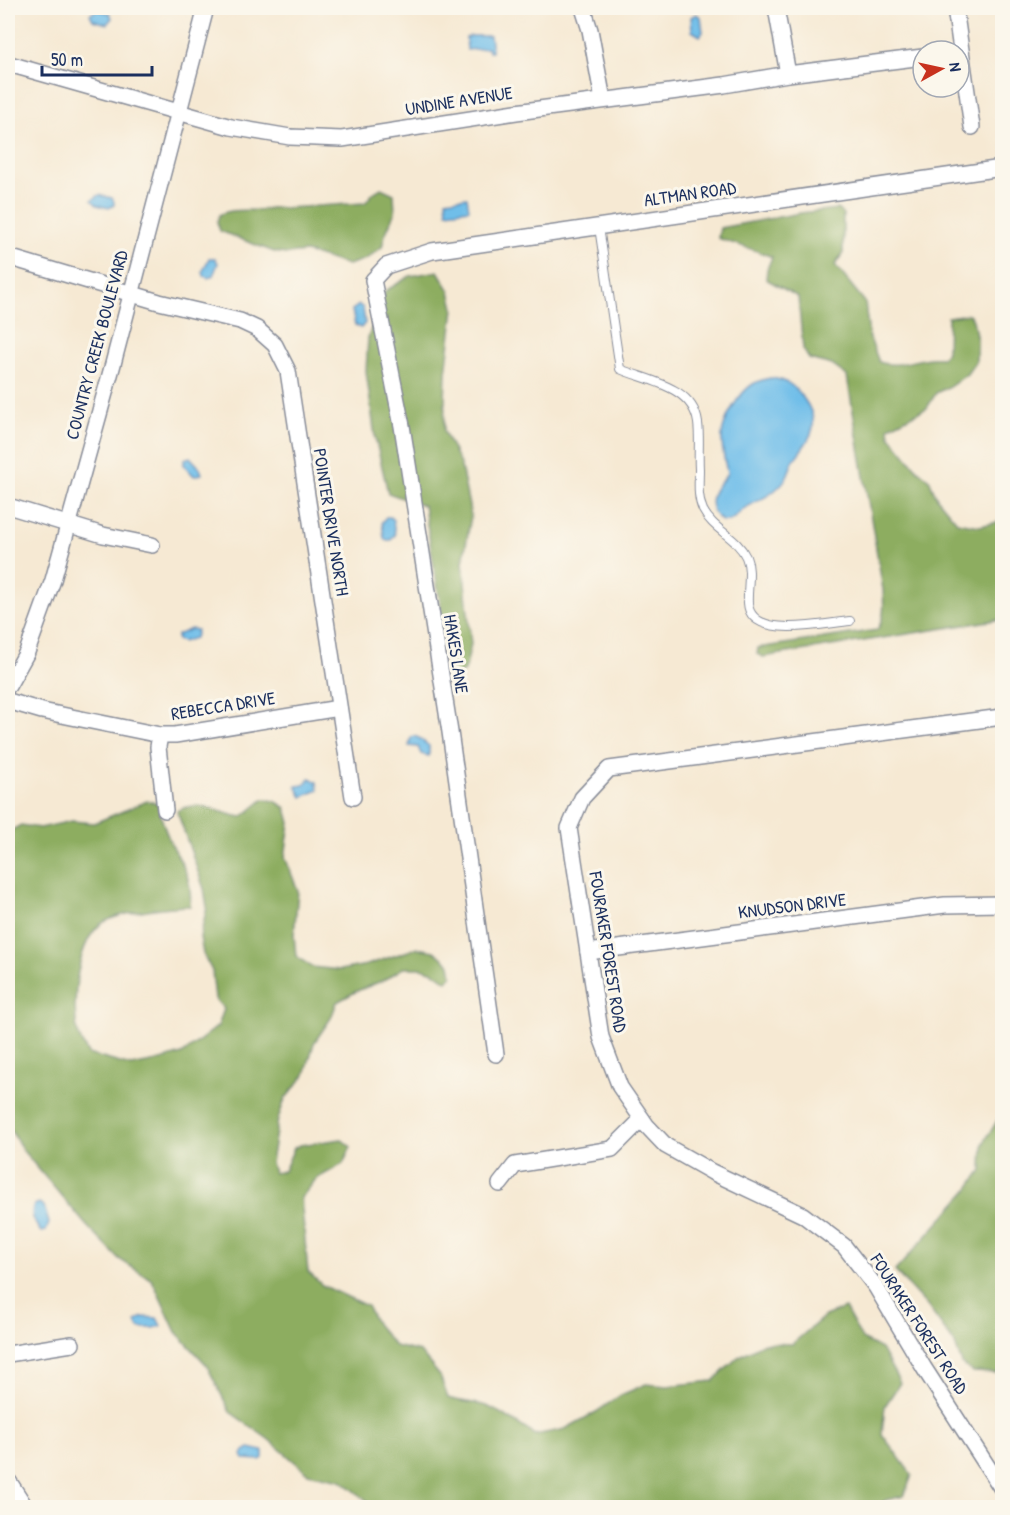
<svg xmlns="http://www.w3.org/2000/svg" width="1010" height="1515" viewBox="0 0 1010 1515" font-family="'Patrick Hand',sans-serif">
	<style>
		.forest { fill: #8dad61; stroke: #546e60; stroke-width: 1.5 }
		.water { fill: #6fbee9; stroke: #4576a4; stroke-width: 1.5 }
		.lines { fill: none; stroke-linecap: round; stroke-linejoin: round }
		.service-casing { stroke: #888c98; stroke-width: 10 }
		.minor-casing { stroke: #888c98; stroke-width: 18 }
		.service { stroke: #fff; stroke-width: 8 }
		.minor { stroke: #fff; stroke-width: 15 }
		.labels { text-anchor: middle; stroke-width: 6; stroke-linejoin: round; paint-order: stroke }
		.street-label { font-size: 18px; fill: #1b2f5e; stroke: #fbf7ec }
	</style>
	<rect width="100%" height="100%" fill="#fbf7ec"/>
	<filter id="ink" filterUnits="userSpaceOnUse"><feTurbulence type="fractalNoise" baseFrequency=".0167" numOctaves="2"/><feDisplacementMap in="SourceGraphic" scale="12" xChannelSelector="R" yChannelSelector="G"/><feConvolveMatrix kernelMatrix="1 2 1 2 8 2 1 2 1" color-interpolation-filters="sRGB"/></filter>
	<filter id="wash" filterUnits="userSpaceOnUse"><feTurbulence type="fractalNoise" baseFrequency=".008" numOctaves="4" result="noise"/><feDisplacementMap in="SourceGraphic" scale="24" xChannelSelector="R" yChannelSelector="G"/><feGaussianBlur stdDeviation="1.35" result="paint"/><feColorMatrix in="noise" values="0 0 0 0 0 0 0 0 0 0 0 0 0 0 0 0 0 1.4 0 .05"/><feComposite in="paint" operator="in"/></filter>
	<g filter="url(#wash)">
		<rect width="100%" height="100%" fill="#f6e9d3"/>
		<g class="forest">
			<path d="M381 188 394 194 395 212 385 235 382 247 366 259 348 265 306 252 285 254 274 252 220 231 217 222 219 215C232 208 244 211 257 210 268 209 275 206 286 208L365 203 373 193Z"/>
			<path d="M837 209 843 214V253L835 265 865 302 869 336 879 362C901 370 918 355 942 358L947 351 948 317 969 314 973 320 977 340 976 361 967 374 952 385 936 393 927 408 889 427 890 436 917 469 929 479 937 498 957 522 980 526 1002 521V619L763 657 757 654 758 648 877 630C885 617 884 605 883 590L847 376 832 365 809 359 803 349 798 297 766 279 767 269 772 257C754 249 736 245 718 238L720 228 800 213Z"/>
			<path d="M438 271 450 291 454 308 446 373 444 431 461 466 471 516 463 562 471 644 465 671 452 676 424 506 388 493 375 437 366 371 368 338 385 291 410 276Z"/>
			<path d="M264 799 275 801 286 808 290 823 285 857 298 891 294 935 296 956 312 967 340 970 367 965 417 948 434 951 450 964 452 975 447 981 434 972 421 968H403L384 980 357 991 337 1002 331 1018 314 1043 305 1075 285 1099 278 1119 271 1163 274 1173 284 1171 294 1148 300 1145 341 1139 351 1147 343 1164 316 1179 301 1198 308 1272 322 1285 367 1306 377 1325 395 1346 420 1352 440 1376 448 1398C461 1402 475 1402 486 1406 504 1413 519 1425 535 1435L565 1429 596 1412 621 1395 646 1384 667 1386 713 1381 738 1357 764 1343 792 1344 825 1316 845 1308 862 1339 881 1349 900 1383 885 1406 882 1434 912 1475 904 1496 886 1500 875 1508 375 1507 341 1480 308 1473 268 1439 230 1412 206 1364 176 1332 152 1280 119 1259 86 1225 24 1152 8 1126V832L21 825 40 828 72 821 94 823 147 801 157 803C161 817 165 831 171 843 183 866 193 879 190 906 165 907 125 911 104 922 76 939 71 1004 78 1033 80 1040 85 1048 88 1054L131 1066 157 1061 182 1054 218 1026 224 1009 215 999 212 971 203 954 200 937 207 907 204 889 177 811C200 798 219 814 242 817Z"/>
			<path d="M1002 1113V1369L997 1373 973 1372 962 1364 955 1344 928 1307 895 1271 967 1191 982 1170 983 1144Z"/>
		</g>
		<g class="water">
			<path d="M97 10 110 13 112 18 107 24 93 20 90 14Z"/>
			<path d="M696 14 701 17 703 32 700 36 692 31 691 17Z"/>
			<path d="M470 36H490L492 52H489L488 48 467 50 466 38Z"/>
			<path d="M99 195 112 198 114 202V205L109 208 97 205 92 200Z"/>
			<path d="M467 197 469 209 447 212 446 200Z"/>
			<path d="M209 258H215L218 263 213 276 208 278 204 276 203 271Z"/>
			<path d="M359 305 363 308 365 323 361 328 355 325 352 310Z"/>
			<path d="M771 378C788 380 794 386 804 399 822 424 811 437 796 457 791 463 790 471 786 478 777 493 759 500 745 508 736 514 734 523 722 521 709 513 708 497 718 485 722 480 725 479 727 473 725 461 721 448 722 435 724 418 739 393 753 384 758 381 765 379 771 378Z"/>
			<path d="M190 457 200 468 202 474 194 476 184 465V459Z"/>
			<path d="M386 517H390L393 520 395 535 391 540H386L384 538 382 522Z"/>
			<path d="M191 629 197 630 195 638 182 642 177 640V635Z"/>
			<path d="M414 736 419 738 429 746V756L421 754 418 747 409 746 411 738Z"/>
			<path d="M310 778 317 782 318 790 302 797 296 786 304 785Z"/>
			<path d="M39 1203 44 1206 49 1223 46 1231 41 1232C36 1225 29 1215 34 1205Z"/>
			<path d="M142 1317 157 1318 161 1326 154 1328H139L136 1322Z"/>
			<path d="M249 1448 263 1451V1458L260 1460 244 1459 242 1455 244 1451Z"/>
		</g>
	</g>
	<g filter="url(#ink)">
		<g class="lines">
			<defs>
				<path id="service" d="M599 227 620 369C648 381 693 386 698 423 700 438 698 454 699 469 699 483 697 497 703 510 713 530 737 537 746 557 752 571 747 588 748 603 750 641 825 623 850 621"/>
				<g id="minor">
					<path d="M583 8 590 30 603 100"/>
					<path d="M776 8 788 74"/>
					<path d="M955 8 972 127"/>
					<path d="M9 64 231 127 290 137 342 139 516 112 724 85 788 74 923 57"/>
					<path d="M8 257 159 302 240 321 257 329 275 345 288 371 353 797"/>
					<path d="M8 506 103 535 152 545"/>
					<path d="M8 686 27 652 53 580 113 364 206 8"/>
					<path d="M8 701 42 711 160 735H175L339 708"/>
					<path d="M1002 717 609 769 582 798 569 828 601 1037 620 1087 647 1126 666 1146 712 1172 803 1215 844 1246 876 1287 924 1368 1002 1489"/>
					<path d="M160 735 158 747 165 810"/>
					<path d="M588 952 945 905 1002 904"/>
					<path d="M496 1054 450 732 402 426 373 280 386 266 432 251 1002 168"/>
					<path d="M500 1184 515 1165 612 1149 642 1119"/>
					<path d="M8 1354 72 1344"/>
					<path d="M8 1480 26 1508"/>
				</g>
			</defs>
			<use href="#service" class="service-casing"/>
			<use href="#minor" class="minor-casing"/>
			<use href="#service" class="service"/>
			<use href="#minor" class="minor"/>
		</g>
	</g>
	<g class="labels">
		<g class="street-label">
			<text transform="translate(459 101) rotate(-9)" y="6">UNDINE AVENUE</text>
			<text transform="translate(690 194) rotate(-8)" y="6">ALTMAN ROAD</text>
			<text transform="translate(97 345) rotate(-75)" y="6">COUNTRY CREEK BOULEVARD</text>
			<text transform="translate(331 522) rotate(81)" y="6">POINTER DRIVE NORTH</text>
			<text transform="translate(456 654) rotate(81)" y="6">HAKES LANE</text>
			<text transform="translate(223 706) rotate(-9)" y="6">REBECCA DRIVE</text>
			<text transform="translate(792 906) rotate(-7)" y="6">KNUDSON DRIVE</text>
			<text transform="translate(608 952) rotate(81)" y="6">FOURAKER FOREST ROAD</text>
			<text transform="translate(919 1324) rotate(57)" y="6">FOURAKER FOREST ROAD</text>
		</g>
	</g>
	<rect width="1010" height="1515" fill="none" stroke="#fbf7ec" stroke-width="30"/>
	<g transform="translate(941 69) rotate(82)"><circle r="28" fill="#fbf7ec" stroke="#a1a7b3" stroke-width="1.5"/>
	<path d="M0-4.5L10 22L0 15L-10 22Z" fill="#c8321e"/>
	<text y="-9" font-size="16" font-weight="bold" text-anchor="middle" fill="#1b2f5e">N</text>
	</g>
	<path d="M42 66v9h110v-9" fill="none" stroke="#1b2f5e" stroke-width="3"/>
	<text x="51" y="66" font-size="18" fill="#1b2f5e" stroke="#fbf7ec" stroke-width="4.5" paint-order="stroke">50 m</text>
</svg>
